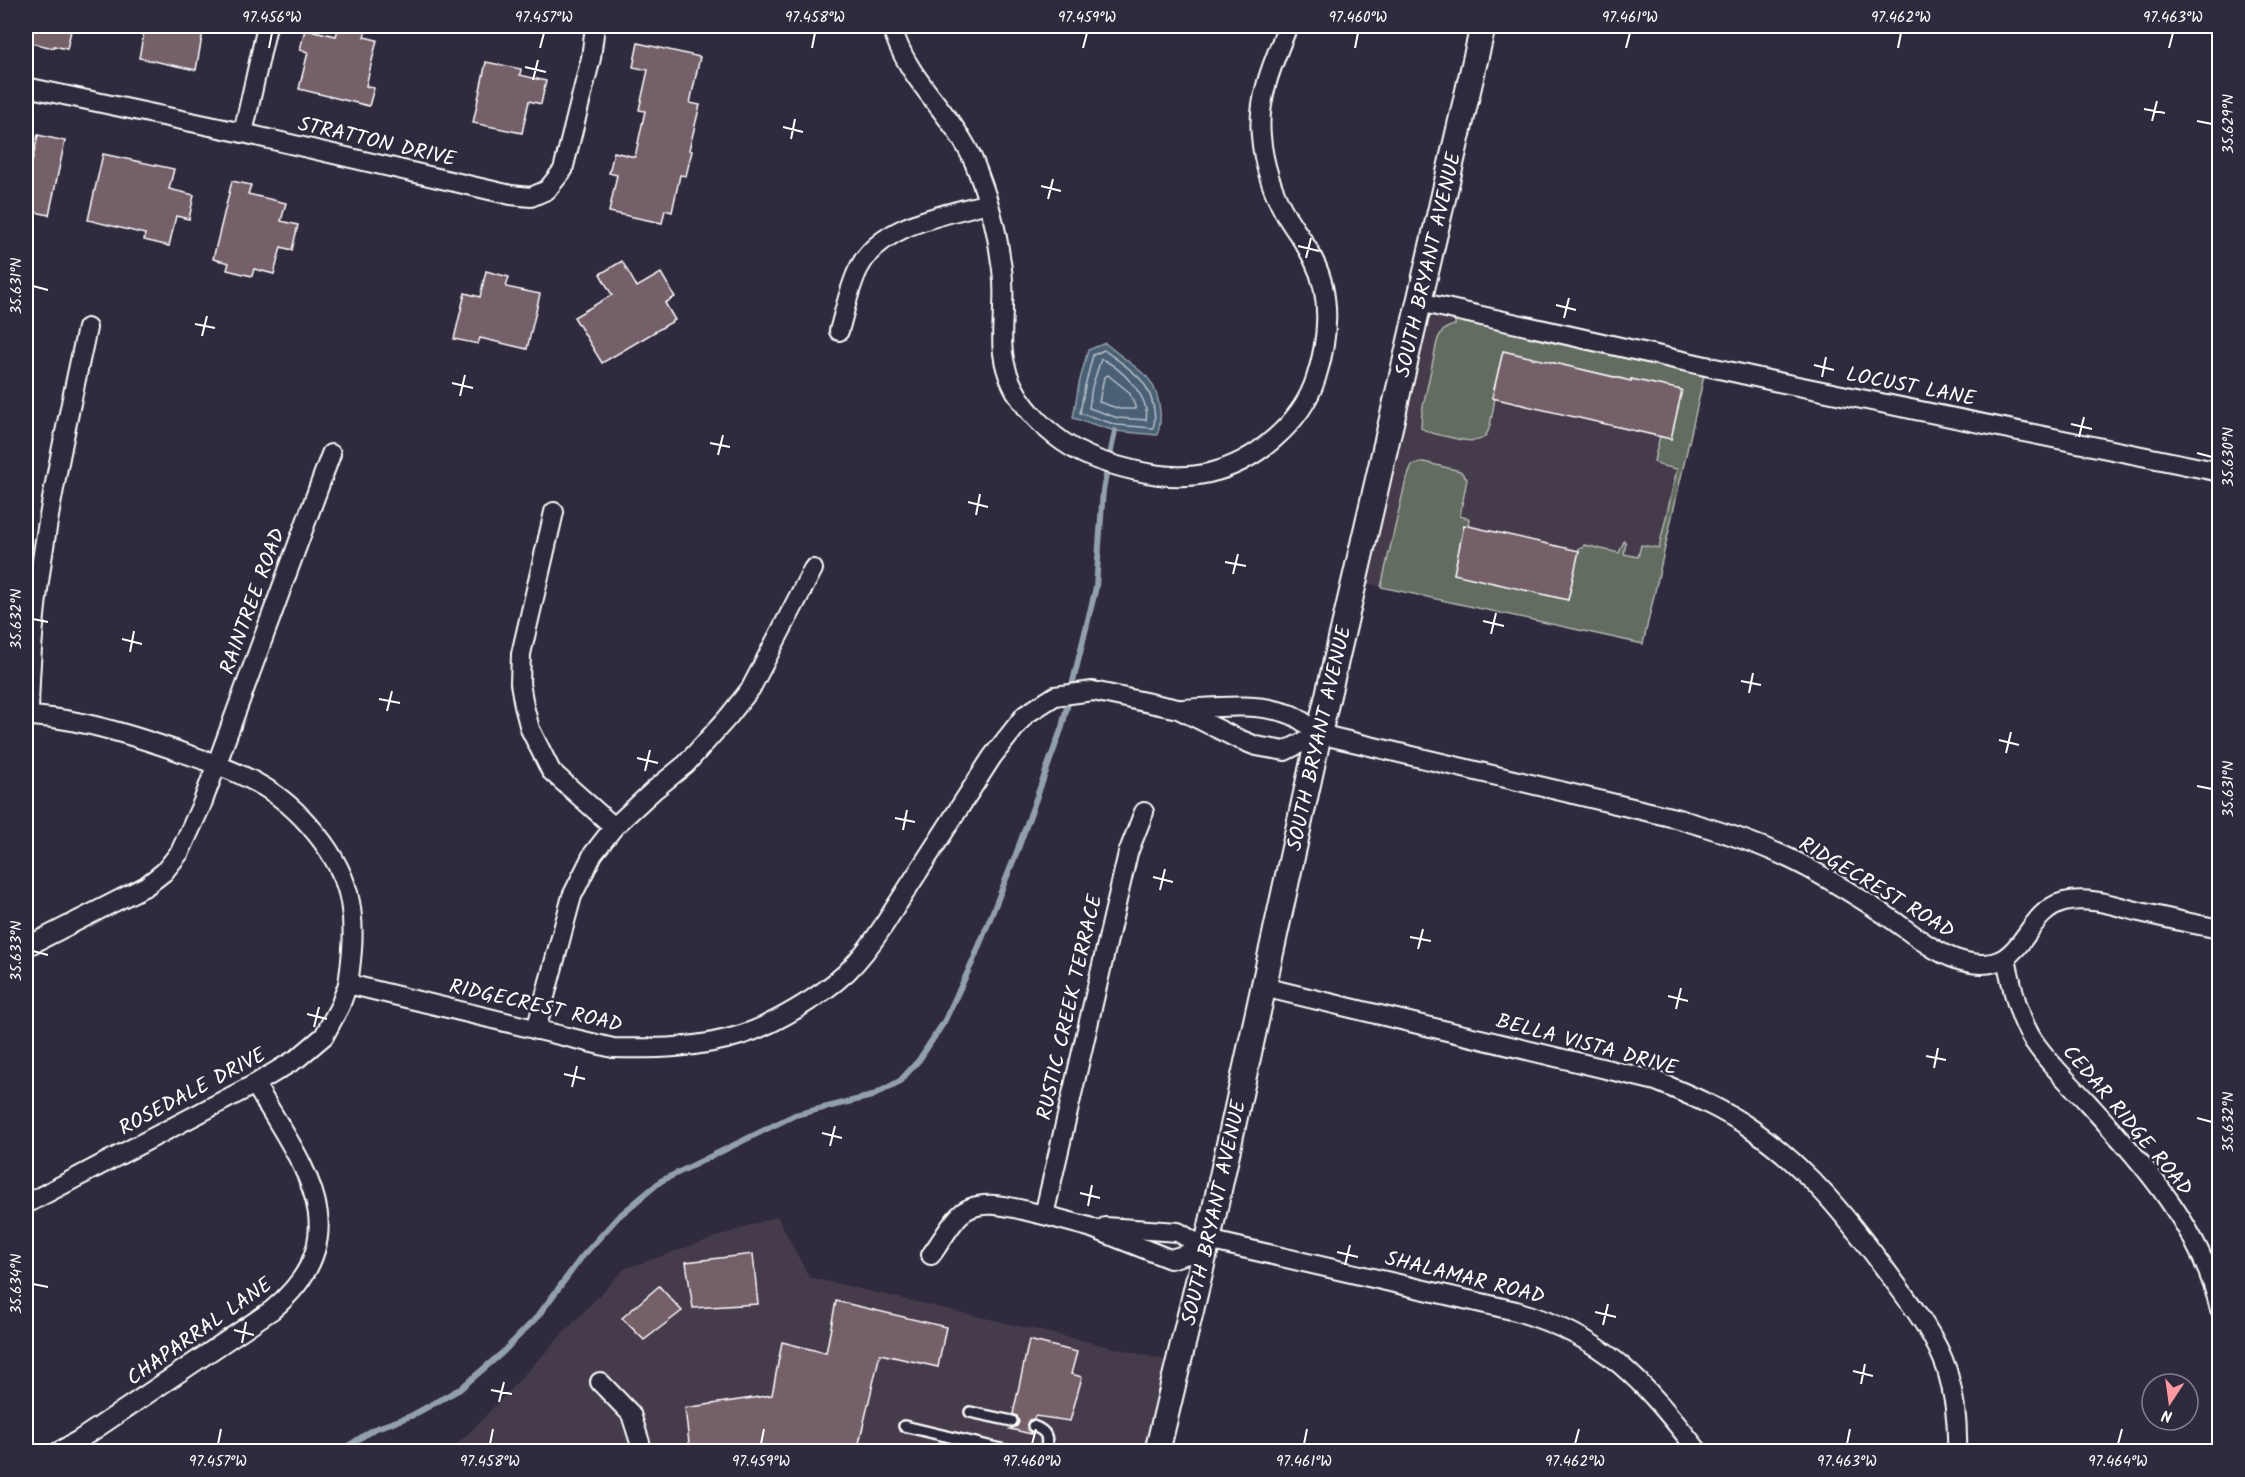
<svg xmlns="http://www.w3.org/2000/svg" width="2245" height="1477" viewBox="0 0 2245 1477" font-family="Kalam,sans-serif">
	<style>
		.built { fill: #443a4b }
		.green { fill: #626c60; stroke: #b0b6b0; stroke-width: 1.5 }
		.water { fill: #4a6075; stroke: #92a0ac; stroke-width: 1.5 }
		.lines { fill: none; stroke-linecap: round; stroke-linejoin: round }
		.shore { stroke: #b7bfc8; stroke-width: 1.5 }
		.stream { stroke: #92a0ac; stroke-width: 6 }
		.building { fill: #75616b; stroke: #fff; stroke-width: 1.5 }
		.service-casing { stroke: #fff; stroke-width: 14 }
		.minor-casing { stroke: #fff; stroke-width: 22 }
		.tertiary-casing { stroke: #fff; stroke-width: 28 }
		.service { stroke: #2f2a3d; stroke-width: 9 }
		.minor { stroke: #2f2a3d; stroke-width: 18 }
		.tertiary { stroke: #2f2a3d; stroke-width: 24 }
		.ticks { fill: none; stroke: #fff; stroke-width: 2 }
		.labels { text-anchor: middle; stroke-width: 5; stroke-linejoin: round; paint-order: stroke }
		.street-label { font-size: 21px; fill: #fff; stroke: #2f2a3d }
		.neatline { fill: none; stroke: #fff; stroke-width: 2 }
		.ticks-label { font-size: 15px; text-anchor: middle; fill: #fff }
	</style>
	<rect width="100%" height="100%" fill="#2f2a3d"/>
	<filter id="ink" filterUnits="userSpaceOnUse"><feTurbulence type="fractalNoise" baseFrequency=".0167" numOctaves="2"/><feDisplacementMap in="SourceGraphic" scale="12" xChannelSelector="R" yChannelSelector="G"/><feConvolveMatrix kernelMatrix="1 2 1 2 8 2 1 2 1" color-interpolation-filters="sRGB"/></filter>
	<g filter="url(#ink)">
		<g class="built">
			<path d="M1419 302 1706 366 1643 644 1355 581Z"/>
			<path d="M777 1216 809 1277 1179 1363 1157 1451 447 1452 471 1431 624 1269Z"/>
		</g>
		<path class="green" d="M1455 320 1468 321 1704 376 1643 644 1381 587 1405 484 1412 465 1424 462 1460 471 1467 479 1460 516 1469 519 1468 526H1464L1454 574 1507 586 1519 538 1567 600 1579 548H1583L1584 545 1619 553 1624 541 1626 543 1624 554 1638 557 1641 545 1659 548 1677 469 1659 465 1654 461 1660 436 1681 390 1631 379 1620 427 1614 426 1624 379 1503 351 1492 398 1495 399C1488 431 1493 448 1453 438 1443 436 1430 434 1421 428L1422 411 1437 342C1440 332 1445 327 1455 325Z"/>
		<path class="water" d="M1105 343C1118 354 1133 364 1146 376 1159 389 1164 418 1157 435L1115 431 1073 418 1079 384 1088 350Z"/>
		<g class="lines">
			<g class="shore">
				<path d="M1104 350C1116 359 1133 370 1142 381 1151 392 1158 415 1153 428L1117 425 1080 413 1085 386 1093 355Z"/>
				<path d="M1101 359C1120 366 1151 398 1146 420L1118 418 1089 408 1092 387Z"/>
				<path d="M1108 375 1129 392 1135 406V409H1120L1099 402 1104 377Z"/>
			</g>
			<path class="stream" d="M339 1452 374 1429 411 1416 460 1389 502 1353 538 1316 581 1258 618 1217 661 1181 795 1115 872 1096 900 1081 919 1060 944 1022 973 961 1016 854 1062 727 1096 587 1103 490 1115 431"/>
		</g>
		<g class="building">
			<path d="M26 26H72L67 49 54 46V48L26 42Z"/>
			<path d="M145 26H204L196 70 139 58Z"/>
			<path d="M339 26H367L364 37 377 40 366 86 374 88 369 106 299 89 308 52 300 50 305 29 336 36Z"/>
			<path d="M638 43 700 57 690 103 700 105 689 150 692 151 686 176 680 175 672 212 665 210 662 223 609 212 617 175 609 173 614 152 635 157 645 111 639 110 648 70 633 67Z"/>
			<path d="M486 62 521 69 520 75 546 81 541 104 529 101 522 133 473 123Z"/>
			<path d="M38 135 65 141 49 215 26 210V161L32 162Z"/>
			<path d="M103 154 174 169 169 189 194 195 189 219 176 216 169 246 144 240 145 234 88 220Z"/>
			<path d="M232 181 251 185 248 194 286 203 281 221 298 225 292 250 281 247 274 274 254 269 252 276 227 270 229 263 213 259Z"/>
			<path d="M622 261 637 287 661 273 675 297 665 303 675 320 602 363 574 317 612 295 600 274Z"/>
			<path d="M486 271 509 277 506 287 540 294 527 349 480 338 478 344 454 339 465 293 480 297Z"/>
			<path d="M1503 351 1631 381V379L1682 390 1671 439 1492 398Z"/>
			<path d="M1464 525 1579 551 1568 600 1454 574Z"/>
			<path d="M753 1254 758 1304 693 1308 686 1262Z"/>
			<path d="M659 1286 682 1311 644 1340 622 1318Z"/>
			<path d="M836 1301 946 1327 938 1367 880 1354 857 1452H774L775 1446 735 1452H690L685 1408 772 1395 782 1342 826 1353Z"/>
			<path d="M1029 1340 1077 1352 1071 1374 1082 1377 1070 1421 1035 1416 1034 1419 1029 1420 1027 1424 1031 1434 1010 1429 1017 1426 1019 1422 1017 1416 1013 1414Z"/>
		</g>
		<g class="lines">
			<defs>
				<g id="service">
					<path d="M970 1412 1012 1421"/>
					<path d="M904 1426 1013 1452"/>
					<path d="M1033 1426C1047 1431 1049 1437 1045 1452"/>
				</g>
				<g id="minor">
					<path d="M892 26C905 79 953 113 974 162 986 192 996 224 1000 256 1003 272 1004 290 1003 307 1003 322 1001 338 1003 353 1009 405 1060 449 1107 463 1140 473 1175 481 1209 473 1254 463 1302 423 1316 378 1328 341 1332 296 1314 261 1307 245 1296 232 1287 217 1273 194 1263 163 1261 136 1257 98 1274 60 1288 26"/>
					<path d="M26 87 243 133 511 195 531 197 547 190 563 170 591 58 595 26"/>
					<path d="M243 133 267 26"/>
					<path d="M1419 302 1773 381 2220 472"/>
					<path d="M839 331C845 311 849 287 859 268 881 224 945 215 988 203"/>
					<path d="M554 512 521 654 520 683 524 706 530 729 551 771 614 827"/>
					<path d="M1183 709C1218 707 1258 702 1292 715 1301 719 1311 728 1319 734L1675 818C1720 831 1769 846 1810 869 1835 883 1860 898 1884 914 1909 930 1936 956 1966 962 2026 976 2021 913 2064 902 2088 896 2116 906 2140 912 2166 918 2193 924 2220 929"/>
					<path d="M26 716C73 717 128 734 172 749 201 759 230 768 257 783 298 805 342 855 350 902 355 929 352 957 348 984L613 1048C656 1049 700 1048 741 1035 775 1024 820 997 847 972 861 958 873 942 884 925L992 757 1025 715 1055 696 1093 691 1178 709 1234 737 1256 746 1285 751 1319 734"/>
					<path d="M29 716C30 586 60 454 87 328"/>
					<path d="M1144 812 1128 853 1044 1215 1089 1227 1170 1259 1206 1249"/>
					<path d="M26 947 146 886 164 872 180 852 202 804 331 454"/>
					<path d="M2006 959C2012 985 2017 1013 2031 1037 2046 1061 2069 1082 2088 1103 2142 1163 2202 1228 2220 1310"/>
					<path d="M1263 987 1656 1081C1690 1095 1723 1109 1753 1130 1808 1168 1849 1220 1888 1273 1910 1303 1935 1334 1947 1370 1955 1397 1958 1424 1957 1452"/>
					<path d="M536 1030 572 896 593 854 614 827 654 790 686 764 729 716 751 688 813 569"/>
					<path d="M26 1204 255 1084 298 1058 324 1036 340 1006 348 984"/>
					<path d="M1105 1227 1178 1232 1206 1249"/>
					<path d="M1208 1240 1516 1311C1606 1337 1643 1381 1699 1452"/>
					<path d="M931 1255C940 1243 948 1228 959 1216 979 1194 1019 1210 1044 1215"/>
					<path d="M600 1382 631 1414 643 1452"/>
					<path d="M58 1452 79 1440 272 1310C363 1234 301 1164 255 1084"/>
				</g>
				<g id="tertiary">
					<path id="s1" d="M1157 1452 1208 1240 1319 734 1483 26"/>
				</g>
			</defs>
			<use href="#service" class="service-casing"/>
			<use href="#minor" class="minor-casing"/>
			<use href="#tertiary" class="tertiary-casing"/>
			<use href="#service" class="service"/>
			<use href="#minor" class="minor"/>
			<use href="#tertiary" class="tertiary"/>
		</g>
	</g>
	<path class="ticks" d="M269 48 272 33M540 48 544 33M812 48 815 33M1083 48 1087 33M1355 48 1358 33M1626 48 1630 33M1898 48 1901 33M2169 48 2173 33M525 67 546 72M533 80 538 60M2144 109 2165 113M2152 121 2157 101M2197 121 2212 124M783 127 803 132M791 139 795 119M1041 186 1061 191M1048 199 1053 179M1298 246 1319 251M1306 258 1311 238M33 286 48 290M1556 305 1576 310M1564 318 1569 298M195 324 215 328M202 336 207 316M1814 365 1834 370M1822 377 1826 357M452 383 473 388M460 396 465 375M2071 424 2092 429M2079 437 2084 417M710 443 730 447M2197 453 2212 457M718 455 723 435M968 502 988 507M976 515 980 494M1225 562 1246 566M1233 574 1238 554M33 619 48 622M1483 621 1504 626M1491 634 1496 613M122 639 142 644M130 652 134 631M1741 681 1761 685M1749 693 1753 673M379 699 400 703M387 711 392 691M1999 740 2019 745M2006 753 2011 732M637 758 658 763M645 771 650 750M2197 786 2212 789M895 818 915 822M903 830 907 810M1153 877 1173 882M1160 890 1165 869M1410 937 1431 941M1418 949 1423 929M33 951 48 955M1668 996 1688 1001M1676 1009 1681 988M307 1014 327 1019M314 1027 319 1007M1926 1056 1946 1060M1934 1068 1938 1048M564 1074 585 1079M572 1087 577 1066M2197 1118 2212 1122M822 1133 842 1138M830 1146 835 1126M1080 1193 1100 1198M1088 1206 1092 1185M1337 1252 1358 1257M1345 1265 1350 1245M33 1284 48 1287M1595 1312 1616 1317M1603 1325 1608 1304M234 1330 254 1335M242 1343 246 1322M1853 1371 1873 1376M1861 1384 1865 1364M491 1390 512 1394M499 1402 504 1382M218 1444 221 1429M490 1444 493 1429M761 1444 764 1429M1032 1444 1036 1429M1304 1444 1307 1429M1575 1444 1579 1429M1847 1444 1850 1429M2118 1444 2122 1429"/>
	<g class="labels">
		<g class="street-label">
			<text transform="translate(377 141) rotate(13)" y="7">STRATTON DRIVE</text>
			<text dy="7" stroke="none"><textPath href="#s1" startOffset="1218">SOUTH BRYANT AVENUE</textPath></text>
			<text transform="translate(1911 386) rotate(11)" y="7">LOCUST LANE</text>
			<text transform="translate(252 601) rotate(-70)" y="7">RAINTREE ROAD</text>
			<text dy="7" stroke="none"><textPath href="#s1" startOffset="732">SOUTH BRYANT AVENUE</textPath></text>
			<text transform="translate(1877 887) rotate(31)" y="7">RIDGECREST ROAD</text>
			<text transform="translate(536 1005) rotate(13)" y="7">RIDGECREST ROAD</text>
			<text transform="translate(1069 1007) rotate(-77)" y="7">RUSTIC CREEK TERRACE</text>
			<text transform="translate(1587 1044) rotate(15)" y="7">BELLA VISTA DRIVE</text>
			<text transform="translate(192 1091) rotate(-28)" y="7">ROSEDALE DRIVE</text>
			<text transform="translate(2128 1120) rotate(50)" y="7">CEDAR RIDGE ROAD</text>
			<text dy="7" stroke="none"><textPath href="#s1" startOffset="246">SOUTH BRYANT AVENUE</textPath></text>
			<text transform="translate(1465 1277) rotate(14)" y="7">SHALAMAR ROAD</text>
			<text transform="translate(199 1331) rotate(-35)" y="7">CHAPARRAL LANE</text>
		</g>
	</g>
	<rect width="2245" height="1477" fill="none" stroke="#2f2a3d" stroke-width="66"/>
	<g transform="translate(2170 1402) rotate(193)"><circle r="28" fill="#2f2a3d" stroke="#827f8b" stroke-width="1.5"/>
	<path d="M0-4.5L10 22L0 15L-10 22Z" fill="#ff9aa2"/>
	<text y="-9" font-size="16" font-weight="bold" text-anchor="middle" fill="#ffffff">N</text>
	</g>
	<rect x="33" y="33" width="2179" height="1411" class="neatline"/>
	<g class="ticks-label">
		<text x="272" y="22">97.456°W</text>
		<text x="544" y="22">97.457°W</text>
		<text x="815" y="22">97.458°W</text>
		<text x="1087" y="22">97.459°W</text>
		<text x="1358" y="22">97.460°W</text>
		<text x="1630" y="22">97.461°W</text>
		<text x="1901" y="22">97.462°W</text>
		<text x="2173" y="22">97.463°W</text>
		<text transform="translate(2228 124) rotate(-90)" y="5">35.629°N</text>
		<text transform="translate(16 286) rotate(-90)" y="5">35.631°N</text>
		<text transform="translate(2228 457) rotate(-90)" y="5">35.630°N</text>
		<text transform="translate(16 619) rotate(-90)" y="5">35.632°N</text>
		<text transform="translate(2228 789) rotate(-90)" y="5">35.631°N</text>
		<text transform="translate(16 951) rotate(-90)" y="5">35.633°N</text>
		<text transform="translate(2228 1122) rotate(-90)" y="5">35.632°N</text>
		<text transform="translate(16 1284) rotate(-90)" y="5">35.634°N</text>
		<text x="218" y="1466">97.457°W</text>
		<text x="490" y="1466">97.458°W</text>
		<text x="761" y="1466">97.459°W</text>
		<text x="1032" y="1466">97.460°W</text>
		<text x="1304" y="1466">97.461°W</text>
		<text x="1575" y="1466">97.462°W</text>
		<text x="1847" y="1466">97.463°W</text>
		<text x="2118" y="1466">97.464°W</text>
	</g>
</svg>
